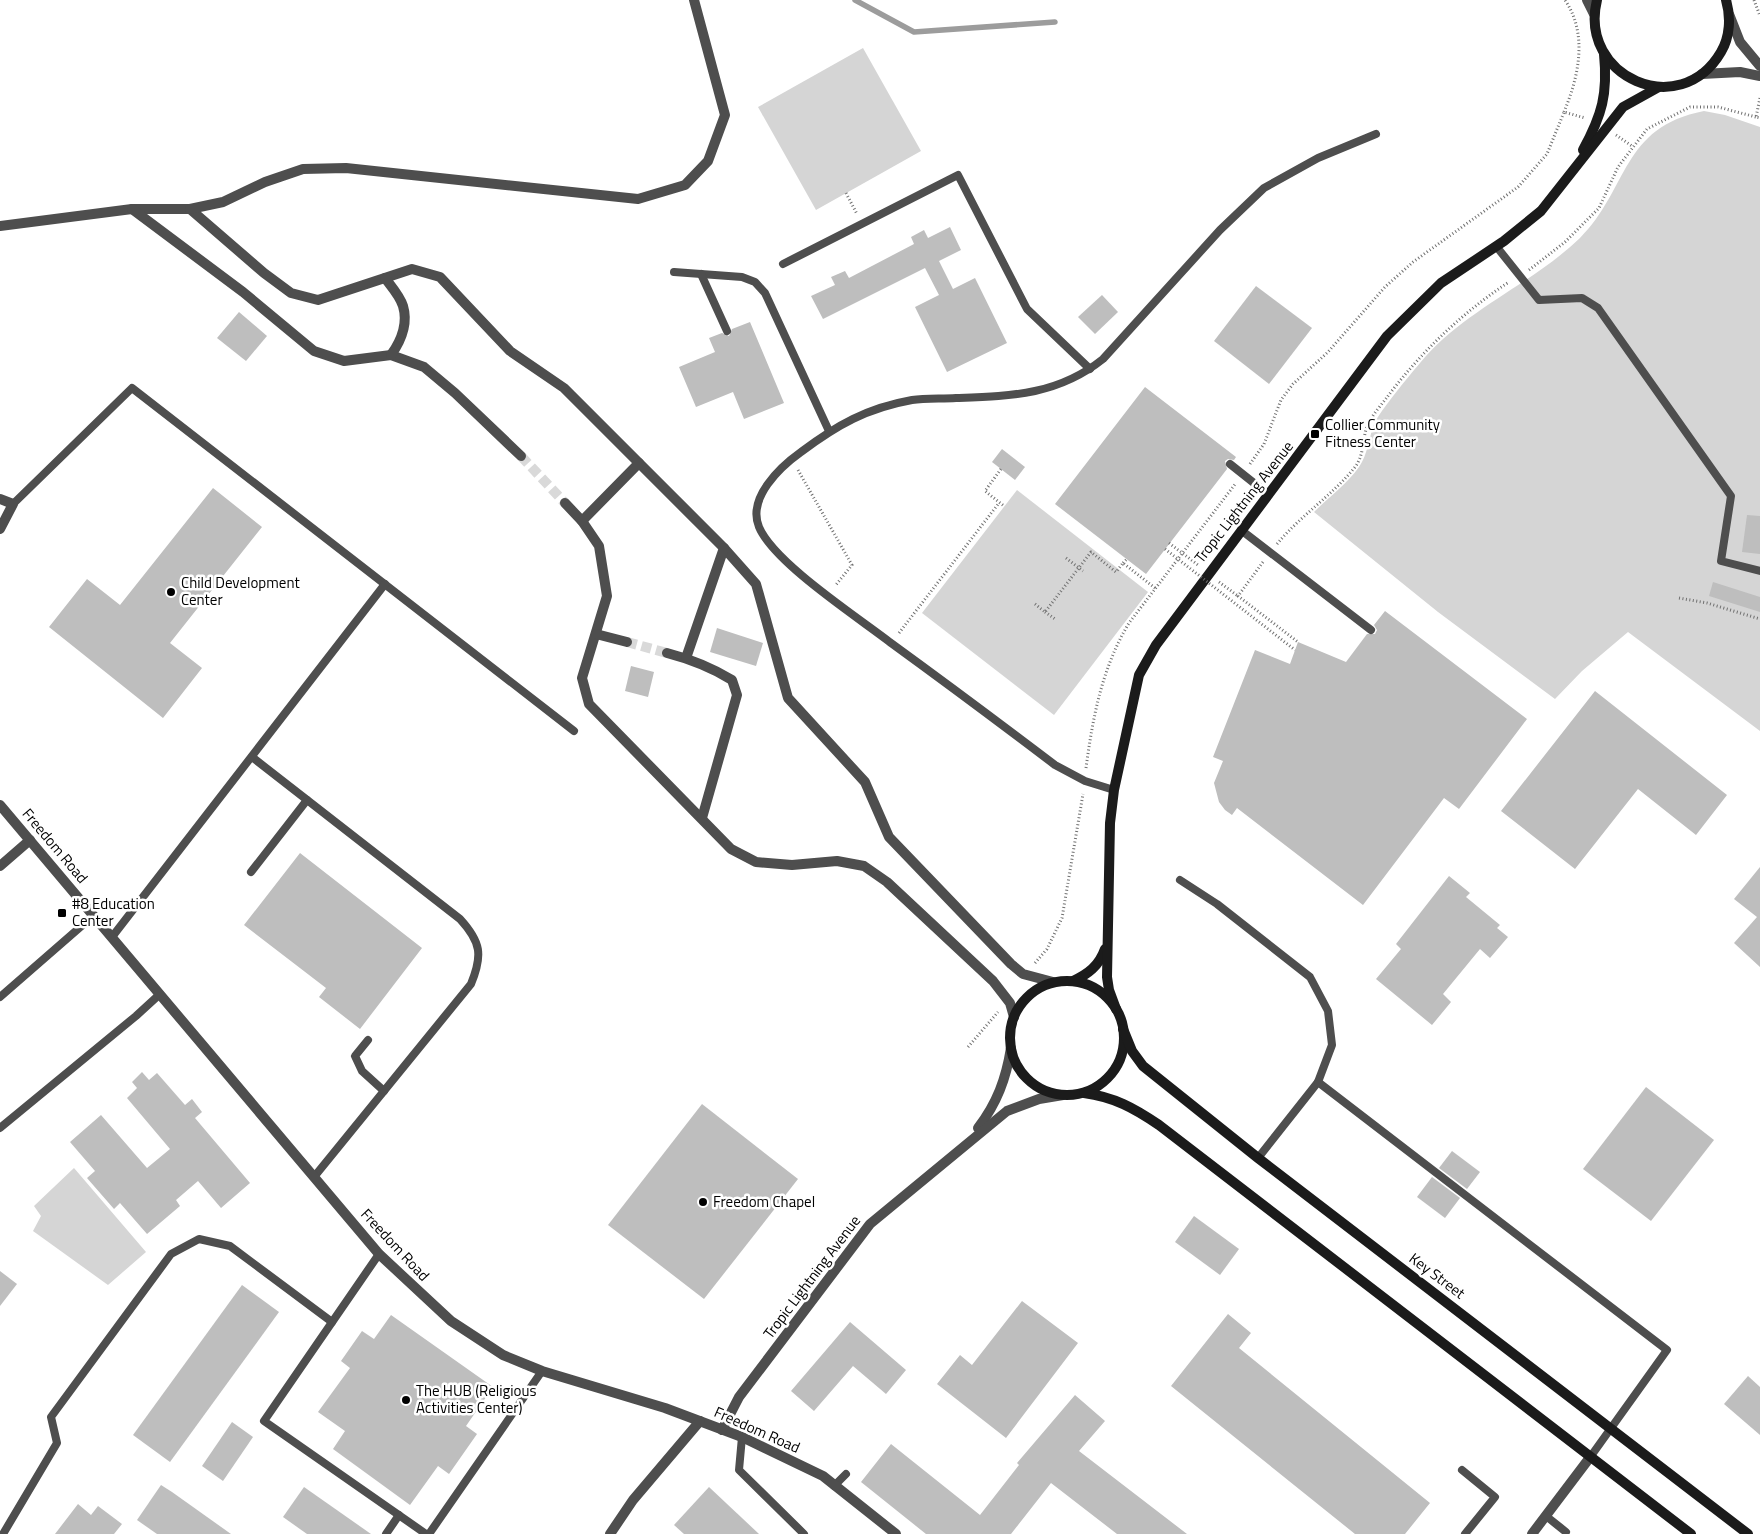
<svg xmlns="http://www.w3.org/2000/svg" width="1760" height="1534" viewBox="0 0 1760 1534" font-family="'Titillium Web',sans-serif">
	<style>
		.green { fill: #d5d5d5 }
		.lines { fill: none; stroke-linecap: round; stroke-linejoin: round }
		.stream { stroke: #9c9c9c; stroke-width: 5.5 }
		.building { fill: #bebebe }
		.tertiary-tunnel { stroke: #d9d9d9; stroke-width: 10; stroke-dasharray: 10 5; stroke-linecap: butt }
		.path { stroke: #707070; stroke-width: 3; stroke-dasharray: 1 2.5; stroke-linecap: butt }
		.service { stroke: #4e4e4e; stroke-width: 8 }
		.minor { stroke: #4e4e4e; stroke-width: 10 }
		.tertiary { stroke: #4e4e4e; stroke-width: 10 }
		.secondary { stroke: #1b1b1b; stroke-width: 10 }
		.path-bridge { stroke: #707070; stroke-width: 3; stroke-dasharray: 1 2.5; stroke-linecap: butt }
		.poi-dot { fill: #000; stroke: #fff; stroke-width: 2 }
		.labels { text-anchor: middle; stroke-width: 5; stroke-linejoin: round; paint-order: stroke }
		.poi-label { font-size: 15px; fill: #000; stroke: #fff; text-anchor: start }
		.street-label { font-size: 15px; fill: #000; stroke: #fff }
	</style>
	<rect width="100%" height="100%" fill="#fff"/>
	<g class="green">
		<path d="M863 48 921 151 816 210 758 107Z"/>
		<path d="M1704 111 1725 115 1760 127V731L1628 632 1582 671 1555 699 1438 612 1314 512C1329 497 1347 484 1359 467 1368 454 1369 437 1374 424 1380 411 1409 376 1420 363 1464 310 1531 285 1580 238 1629 189 1621 127 1704 111Z"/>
		<path d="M1017 490 1148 592 1054 715 922 613Z"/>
		<path d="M74 1168 146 1252 108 1285 33 1231 41 1216 34 1206Z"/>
	</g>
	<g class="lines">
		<path class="stream" d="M855 0 914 32 1055 22"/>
	</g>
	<g class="building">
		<path d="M950 227 961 250 939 261 953 289 975 278 1007 343 947 372 915 307 939 295 925 268 823 319 811 296 835 285 831 277 845 271 849 278 914 244 911 237 924 230 928 238Z"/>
		<path d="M1256 286 1312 328 1269 384 1214 341Z"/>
		<path d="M1102 295 1118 312 1095 334 1078 317Z"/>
		<path d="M239 312 267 336 246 361 217 338Z"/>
		<path d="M750 322 784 403 744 419 733 392 696 407 679 367 715 352 709 338 722 333 729 336 732 329Z"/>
		<path d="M1145 387 1236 457 1234 460 1228 459 1225 461 1227 469 1146 574 1055 504Z"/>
		<path d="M1002 449 1025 467 1015 480 992 462Z"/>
		<path d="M213 488 262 527 170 643 202 668 163 718 49 627 87 579 120 605Z"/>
		<path d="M1747 515 1760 516V554L1742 552Z"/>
		<path d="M1713 582 1760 597V612L1709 596Z"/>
		<path d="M1385 611 1527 719 1459 809 1444 798 1363 905 1237 808 1232 815 1225 810 1219 802 1214 783 1223 761 1213 757 1255 650 1290 664 1298 642 1346 662 1367 634H1375L1377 630 1374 625Z"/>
		<path d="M717 628 763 643 756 666 710 652Z"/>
		<path d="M631 666 654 672 648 697 625 691Z"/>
		<path d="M1595 691 1727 795 1696 835 1638 789 1575 869 1501 811Z"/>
		<path d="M300 853 422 948 360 1029 319 997 326 988 244 925Z"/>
		<path d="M1760 867V967L1734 943 1757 917 1734 899Z"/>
		<path d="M1449 876 1470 893 1466 897 1500 925 1497 928 1508 937 1490 958 1480 949 1443 994 1451 1002 1432 1025 1376 979 1401 949 1396 944Z"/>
		<path d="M142 1072 149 1080 157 1073 185 1105 192 1099 202 1112 195 1118 250 1183 221 1208 198 1181 176 1200 180 1206 147 1234 120 1203 114 1209 87 1178 95 1171 70 1142 101 1115 147 1168 170 1149 127 1098 137 1088 132 1082Z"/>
		<path d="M1646 1087 1714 1140 1651 1221 1583 1169Z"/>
		<path d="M702 1104 798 1179 704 1299 608 1225Z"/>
		<path d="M1452 1151 1480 1172 1467 1189 1439 1168Z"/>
		<path d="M1432 1177 1460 1198 1445 1218 1417 1197Z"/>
		<path d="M1194 1216 1239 1249 1220 1275 1175 1242Z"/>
		<path d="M0 1271 17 1284 0 1306Z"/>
		<path d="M242 1285 279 1312 170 1462 133 1435Z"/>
		<path d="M1022 1301 1078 1343 1006 1438 937 1384 960 1355 972 1365Z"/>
		<path d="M1228 1314 1251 1333 1239 1348 1430 1503 1405 1534H1355L1171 1386Z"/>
		<path d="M391 1315 493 1387 466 1426 477 1434 449 1474 438 1466 410 1505 333 1449 345 1431 318 1412 350 1368 341 1361 362 1331 374 1339Z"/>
		<path d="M850 1322 906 1370 886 1394 853 1366 814 1411 791 1391Z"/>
		<path d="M1748 1376 1760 1387V1435L1724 1404Z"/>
		<path d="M1075 1395 1105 1421 1079 1451 1187 1534H1117L1051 1483 1011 1534H926L861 1482 891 1444 980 1515 1019 1465 1017 1463Z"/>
		<path d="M232 1422 253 1437 223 1481 202 1466Z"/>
		<path d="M161 1485 172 1492 231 1534H157L137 1520Z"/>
		<path d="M304 1487 371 1534H307L283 1517Z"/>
		<path d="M709 1487 759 1534H684L674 1525Z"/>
		<path d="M78 1504 91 1515 98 1506 122 1524 114 1534H55Z"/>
	</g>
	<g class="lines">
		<g class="tertiary-tunnel">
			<path d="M521 456 565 503"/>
			<path d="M627 642 667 653"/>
		</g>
		<g class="path">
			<path d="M1754 0 1760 16"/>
			<path d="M1760 98 1756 117 1760 118"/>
			<path d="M1564 112C1579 76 1588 34 1565 0"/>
			<path d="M1616 135 1632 146"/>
			<path d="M846 193 857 214"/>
			<path d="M1529 270 1565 242 1599 208 1618 167 1647 129 1690 107H1718L1756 117"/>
			<path d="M1250 464 1264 444 1281 400 1293 384 1328 352 1385 287 1413 262 1518 187 1547 154 1564 112 1585 118"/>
			<path d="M1001 469 985 491 1004 506"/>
			<path d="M798 470 852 565 835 586"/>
			<path d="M1169 543 1198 565"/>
			<path d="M1277 544C1301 515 1334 494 1355 467 1365 454 1362 437 1368 424 1373 414 1382 404 1388 396 1421 352 1463 312 1509 282"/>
			<path d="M1066 558 1083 571"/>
			<path d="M1263 562 1238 596 1298 642"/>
			<path d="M1123 563 1127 559"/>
			<path d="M1219 582 1238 596"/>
			<path d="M1679 598 1707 603 1760 619"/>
			<path d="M1035 604 1045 612 1091 552 1116 572 1123 563 1155 588"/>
			<path d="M1045 612 1055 619"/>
			<path d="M899 633 999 503"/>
			<path d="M1086 768C1093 716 1102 668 1129 623L1236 483"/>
			<path d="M1035 963 1047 949 1062 918 1083 794"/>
			<path d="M968 1047 998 1012"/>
		</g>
		<g class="service">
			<path d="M1496 246 1539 300 1582 298 1598 308 1731 496 1721 561 1760 571"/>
			<path d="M783 264 958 175 1027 309 1090 369"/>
			<path d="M674 272 742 277 755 282 765 293 829 431"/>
			<path d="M701 274 727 331"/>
			<path d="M1230 464 1269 495"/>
			<path d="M13 504 132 388 574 731"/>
			<path d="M1241 530 1371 630"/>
			<path d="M252 757 460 919C481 942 483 955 471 984L314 1177"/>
			<path d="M1114 790 1085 781 1055 765C1001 724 946 683 891 643 859 618 774 563 759 527 747 498 780 467 801 452 837 425 867 408 912 400 926 398 942 399 956 398 1012 396 1058 395 1103 359L1220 230 1264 188 1318 158 1376 134"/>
			<path d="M251 872 307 800"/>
			<path d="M1180 880 1217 904 1310 977 1328 1011 1332 1045 1318 1082 1258 1158"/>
			<path d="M112 937 385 584"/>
			<path d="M0 997 93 916"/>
			<path d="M368 1040 355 1056 362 1071 384 1091"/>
			<path d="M1318 1082 1667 1350 1591 1456"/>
			<path d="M0 1128 136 1016 160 994"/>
			<path d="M379 1254 264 1421 426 1534"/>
			<path d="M742 1437 739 1470 804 1534"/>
			<path d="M1462 1470 1495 1497 1465 1534"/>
			<path d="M834 1486 846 1474"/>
			<path d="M1546 1516 1566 1532"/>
			<path d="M3 1534 57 1443 51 1417 171 1254 199 1239 230 1246 332 1322"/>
			<path d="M386 1534 399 1515"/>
			<path d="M429 1534 542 1371"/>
		</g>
		<g class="minor">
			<path d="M0 226 132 209H190"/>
			<path d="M0 866 30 840"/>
		</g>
		<g class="tertiary">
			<path d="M1587 0 1594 14"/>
			<path d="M1729 14 1740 42 1760 66"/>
			<path d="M1702 74 1740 72 1760 76"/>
			<path d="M132 209 243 292 314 351 344 361 391 355 424 367 455 393 521 456"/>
			<path d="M190 209 264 273 291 293 318 300 412 269 440 277 510 351 564 388 724 548 756 584 788 698 865 782 889 837 1011 964 1023 974 1053 982"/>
			<path d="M190 209 223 202 265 182 303 169 346 168 638 199 685 185 708 161 725 115 694 0"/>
			<path d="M385 278C391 286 400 296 403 306 408 323 401 341 391 355"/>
			<path d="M0 499 13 504 0 529"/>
			<path d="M565 503 582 521 599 546 607 596 582 678 589 704 731 849 756 862 792 865 837 861 864 866 887 882 993 981 1010 1003 1014 1017"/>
			<path d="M582 521 639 463"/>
			<path d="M596 634 627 642"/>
			<path d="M667 653C690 659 711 667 732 680L737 695 702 818"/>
			<path d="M686 658 724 548"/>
			<path d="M0 805 379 1254 451 1321 503 1355 542 1371 665 1408 742 1437 823 1476 896 1534"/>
			<path d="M978 1128C997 1103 1006 1079 1011 1048"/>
			<path d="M722 1430 739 1397 870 1224 1007 1111 1039 1099 1063 1095"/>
			<path d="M610 1534 633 1500 700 1421"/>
			<path d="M1532 1534 1591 1456"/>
		</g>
		<g class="secondary">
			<path d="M1597 0C1578 77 1680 122 1721 52 1730 37 1731 17 1726 0"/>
			<path d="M1583 150C1602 115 1608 94 1604 54"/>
			<path d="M1073 981C1088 974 1099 966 1105 949"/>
			<circle cx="1067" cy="1038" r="57"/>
			<path d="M1116 1009 1109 990 1107 977 1110 823 1114 790 1139 675 1156 645 1387 336 1441 283 1504 241 1541 211 1623 107 1659 87"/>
			<path d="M1123 1029 1132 1051 1143 1066 1258 1158 1748 1534"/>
			<path d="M1084 1093C1114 1097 1134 1108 1159 1125L1691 1534"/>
		</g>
		<path class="path-bridge" d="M1165 549 1295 650"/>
	</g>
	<g class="poi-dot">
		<rect x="1310" y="429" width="10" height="10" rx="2.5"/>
		<circle cx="171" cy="592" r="5"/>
		<rect x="57" y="908" width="10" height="10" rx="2.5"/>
		<circle cx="703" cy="1202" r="5"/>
		<circle cx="406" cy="1400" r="5"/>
	</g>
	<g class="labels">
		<g class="poi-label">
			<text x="1325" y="430">Collier Community<tspan x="1325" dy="17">Fitness Center</tspan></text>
			<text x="181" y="588">Child Development<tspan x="181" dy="17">Center</tspan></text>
			<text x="72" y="909">#8 Education<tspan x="72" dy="17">Center</tspan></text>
			<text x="713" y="1207">Freedom Chapel</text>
			<text x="416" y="1396">The HUB (Religious<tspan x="416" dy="17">Activities Center)</tspan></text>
		</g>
		<g class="street-label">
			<text transform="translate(1244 502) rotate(-52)" y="5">Tropic Lightning Avenue</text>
			<text transform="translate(55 846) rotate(50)" y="5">Freedom Road</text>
			<text transform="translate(395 1245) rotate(47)" y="5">Freedom Road</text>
			<text transform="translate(1437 1276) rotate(37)" y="5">Key Street</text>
			<text transform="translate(812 1277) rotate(-53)" y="5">Tropic Lightning Avenue</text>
			<text transform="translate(757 1430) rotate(24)" y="5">Freedom Road</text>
		</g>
	</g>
</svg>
